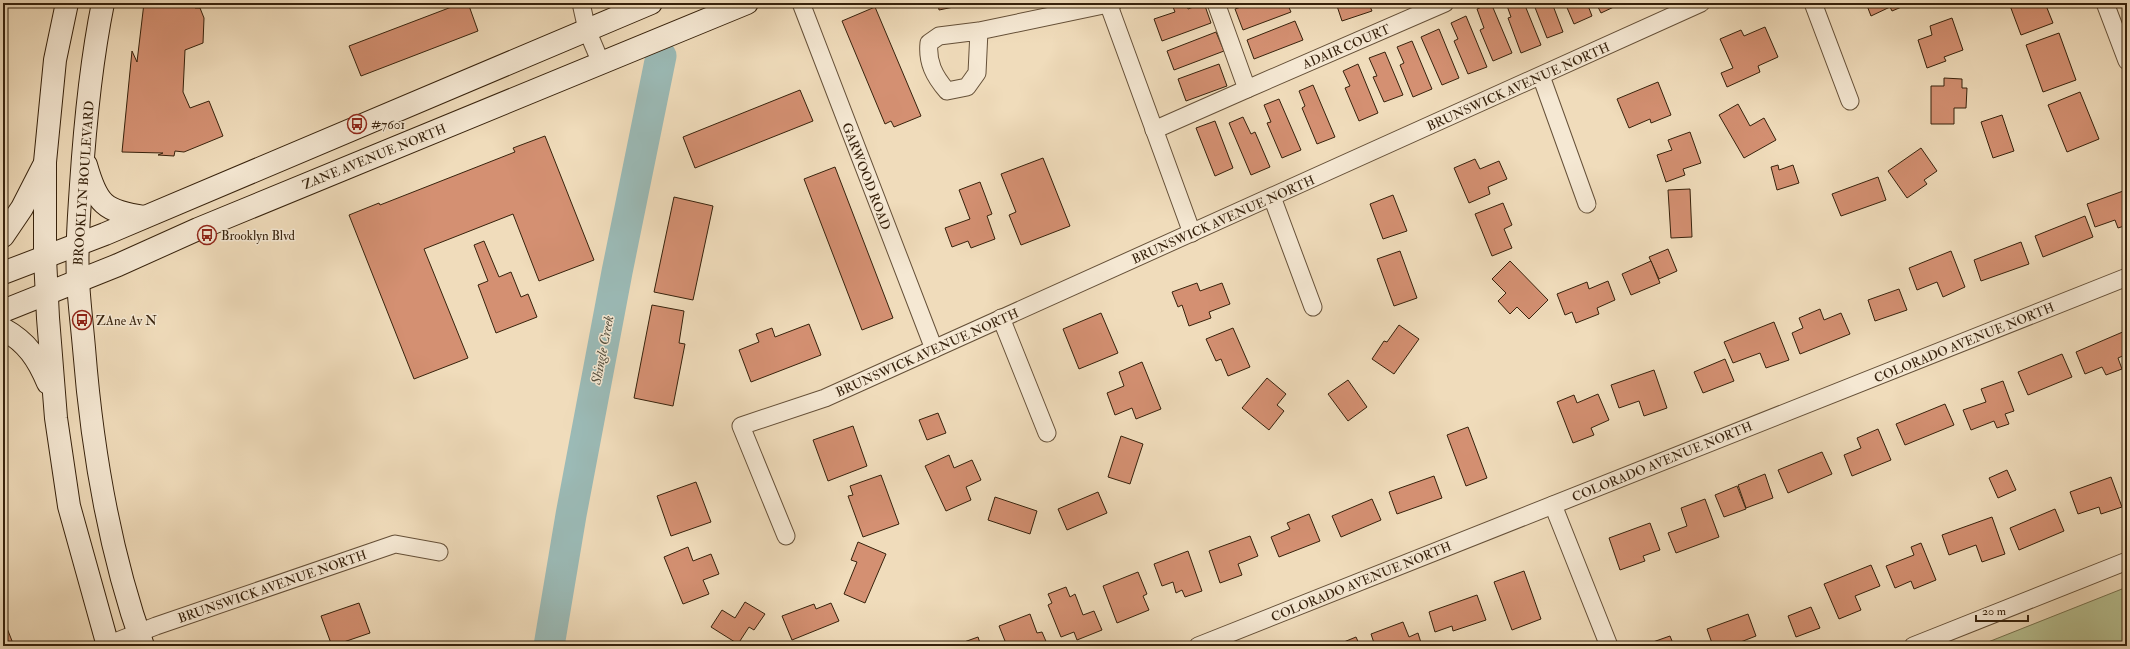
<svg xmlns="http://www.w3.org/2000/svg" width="2130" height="649" viewBox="0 0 2130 649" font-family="'IM FELL Double Pica',serif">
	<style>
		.green { fill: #b7c192; stroke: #77724f }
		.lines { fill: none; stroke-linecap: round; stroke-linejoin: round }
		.river { stroke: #9bbab6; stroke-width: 31 }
		.building { fill: #d49072; stroke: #37220c }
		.street-casing { stroke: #655038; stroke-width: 19 }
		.secondary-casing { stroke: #37220c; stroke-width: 24 }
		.street { stroke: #f5e8d3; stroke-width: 17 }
		.secondary { stroke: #f5e8d3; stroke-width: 22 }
		.labels { text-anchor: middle; stroke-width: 3; stroke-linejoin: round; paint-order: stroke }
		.street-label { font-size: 13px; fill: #37220c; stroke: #f5e8d3 }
		.poi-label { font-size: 13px; fill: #37220c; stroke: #f5e8d3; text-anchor: start }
		.water-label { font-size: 14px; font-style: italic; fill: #55503f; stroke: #f5e8d3 }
	</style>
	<rect width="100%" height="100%" fill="#f0dcbb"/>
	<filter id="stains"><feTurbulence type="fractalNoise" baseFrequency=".005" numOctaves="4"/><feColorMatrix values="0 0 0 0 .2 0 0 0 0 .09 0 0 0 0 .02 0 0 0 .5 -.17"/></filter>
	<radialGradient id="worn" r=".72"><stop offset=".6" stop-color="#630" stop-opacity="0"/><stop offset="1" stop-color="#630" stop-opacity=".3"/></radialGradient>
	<path class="green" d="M2127 587V646H1978Z"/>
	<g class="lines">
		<path class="river" d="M549 646 571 515 617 272 661 56"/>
	</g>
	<g class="building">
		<path d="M144 3H196L195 8H200L204 18 203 43 185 50 183 92 190 108 209 101 223 136 184 152 175 151 174 156 158 155 163 153 122 152 132 51 137 62Z"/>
		<path d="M462 3H468L478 31 361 76 349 46Z"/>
		<path d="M938 3H973L939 10Z"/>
		<path d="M1183 3H1186L1188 9 1204 3 1211 23 1162 41 1154 19 1175 12 1173 7Z"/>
		<path d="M1253 3H1287L1291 12 1243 30 1235 9Z"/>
		<path d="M1336 3H1373L1369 4 1372 11 1342 21Z"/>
		<path d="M1491 3 1512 53 1493 61 1480 30 1484 28 1477 9Z"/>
		<path d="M1506 3H1524L1541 45 1521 53 1508 18 1511 17Z"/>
		<path d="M1537 3H1552L1563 32 1547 38 1534 5Z"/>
		<path d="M1565 3H1587L1592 16 1574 24Z"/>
		<path d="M1596 3H1617L1618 5 1601 13Z"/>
		<path d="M1866 3H1911L1892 11 1890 7 1871 16Z"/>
		<path d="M2009 3H2045L2053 23 2021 35Z"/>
		<path d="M875 7 921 116 894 127 891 121 885 124 842 21Z"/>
		<path d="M1466 16 1487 67 1468 74 1454 41 1458 39 1451 23Z"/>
		<path d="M1952 18 1963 50 1944 57 1946 61 1927 68 1918 40 1932 35 1930 26Z"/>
		<path d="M1295 21 1303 40 1254 59 1247 40Z"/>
		<path d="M1765 27 1778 57 1758 66 1760 72 1727 87 1721 73 1733 68 1720 39 1741 30 1744 36Z"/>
		<path d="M1439 29 1459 78 1442 85 1421 37Z"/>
		<path d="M1216 32 1224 51 1174 70 1167 51Z"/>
		<path d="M2059 33 2076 80 2043 92 2026 45Z"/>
		<path d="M1412 41 1432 89 1413 97 1400 65 1404 63 1397 47Z"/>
		<path d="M1385 52 1403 95 1384 102 1373 77 1377 76 1369 58Z"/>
		<path d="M1219 64 1227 86 1186 101 1178 79Z"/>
		<path d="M1358 64 1378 113 1359 121 1345 88 1350 86 1343 71Z"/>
		<path d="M1944 78 1962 79V88H1967L1966 108H1954V124H1931V86H1944Z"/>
		<path d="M1658 82 1671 115 1651 123 1650 119 1629 128 1617 99Z"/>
		<path d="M1313 85 1335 137 1317 144 1302 108 1305 106 1299 91Z"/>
		<path d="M800 90 813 121 695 168 683 137Z"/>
		<path d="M2080 92 2099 139 2067 152 2048 105Z"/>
		<path d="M1279 99 1301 150 1282 158 1267 123 1271 122 1264 105Z"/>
		<path d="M1738 104 1750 126 1764 118 1776 140 1744 158 1719 115Z"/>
		<path d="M2002 115 2014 151 1993 158 1981 122Z"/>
		<path d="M1243 117 1251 134 1255 132 1270 167 1251 175 1229 123Z"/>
		<path d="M1215 121 1233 168 1215 176 1196 128Z"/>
		<path d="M1690 132 1701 163 1683 169 1685 175 1666 182 1657 155 1672 150 1668 140Z"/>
		<path d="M545 136 594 260 539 281 513 214 424 249 468 358 414 379 349 215 379 203 380 205 515 152 513 148Z"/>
		<path d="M1921 148 1937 171 1924 180 1927 184 1907 198 1888 171Z"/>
		<path d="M1043 158 1070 226 1021 245 1009 215 1016 212 1001 174Z"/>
		<path d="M1475 159 1480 169 1499 161 1507 179 1488 187 1490 194 1469 203 1454 168Z"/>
		<path d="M1778 165 1779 170 1793 165 1799 183 1777 190 1771 167Z"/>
		<path d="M835 167 893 318 862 330 804 179Z"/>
		<path d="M1878 177 1886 200 1841 216 1832 194Z"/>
		<path d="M980 182 992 214 987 216 995 239 971 248 968 241 952 247 945 228 970 219 959 190Z"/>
		<path d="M1690 189 1692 237 1671 238 1668 190Z"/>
		<path d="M2126 190 2127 225 2118 228 2115 220 2095 227 2087 204Z"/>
		<path d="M1393 195 1407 231 1383 239 1370 204Z"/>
		<path d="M674 197 713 206 693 300 654 292Z"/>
		<path d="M1503 203 1512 225 1504 229 1512 248 1492 256 1475 214Z"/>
		<path d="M2085 216 2093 237 2043 257 2035 236Z"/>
		<path d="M484 241 499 277 511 272 521 297 528 294 537 317 496 333 478 285 488 281 474 245Z"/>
		<path d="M2021 242 2029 264 1981 281 1974 260Z"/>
		<path d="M1668 249 1677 271 1659 279 1649 257Z"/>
		<path d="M1400 251 1417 298 1394 306 1377 259Z"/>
		<path d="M1951 251 1965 287 1943 297 1937 282 1917 290 1909 268Z"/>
		<path d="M1510 261 1548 300 1529 319 1517 307 1510 314 1498 301 1506 293 1492 279Z"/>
		<path d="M1651 261 1660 283 1631 295 1622 274Z"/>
		<path d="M1608 281 1615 300 1597 308 1599 314 1576 323 1572 312 1565 315 1557 294 1587 282 1589 289Z"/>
		<path d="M1197 283 1200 291 1222 283 1230 304 1209 312 1211 318 1189 326 1182 305 1178 307 1172 292Z"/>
		<path d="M1899 289 1907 310 1875 321 1868 300Z"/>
		<path d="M652 305 684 311 679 343 685 344 673 406 634 398Z"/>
		<path d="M1820 309 1824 320 1841 313 1850 334 1800 354 1792 333 1803 328 1799 318Z"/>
		<path d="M1101 313 1118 353 1079 369 1063 329Z"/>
		<path d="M1774 322 1789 360 1766 368 1760 353 1733 363 1724 342Z"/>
		<path d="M809 324 821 355 751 382 739 350 759 342 756 334 772 328 775 337Z"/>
		<path d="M1399 325 1419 339 1394 374 1372 359 1384 341 1387 342Z"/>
		<path d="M1233 328 1250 367 1228 376 1221 359 1216 361 1206 339Z"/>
		<path d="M2125 331 2127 354 2118 358 2122 369 2106 375 2102 367 2085 374 2076 352Z"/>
		<path d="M2062 354 2072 377 2028 395 2018 372Z"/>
		<path d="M1725 359 1734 381 1703 393 1694 372Z"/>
		<path d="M1142 362 1161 409 1136 419 1132 408 1115 415 1107 393 1124 386 1119 372Z"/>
		<path d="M1654 370 1667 408 1644 416 1639 401 1619 408 1611 385Z"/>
		<path d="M1267 378 1286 394 1277 405 1284 411 1269 430 1242 408Z"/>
		<path d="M1348 380 1367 407 1348 421 1328 394Z"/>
		<path d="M2003 381 2014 411 2005 414 2009 424 1997 428 1994 421 1971 430 1963 410 1986 402 1981 389Z"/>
		<path d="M1598 394 1609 420 1591 428 1594 435 1573 443 1557 402 1574 395 1577 403Z"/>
		<path d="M1945 404 1954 425 1905 445 1896 424Z"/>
		<path d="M938 413 946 433 927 440 919 420Z"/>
		<path d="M853 426 867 466 828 481 813 440Z"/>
		<path d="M1468 427 1487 478 1466 486 1447 435Z"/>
		<path d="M1878 429 1891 460 1852 476 1844 455 1861 448 1857 438Z"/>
		<path d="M1121 436 1143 444 1130 484 1108 477Z"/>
		<path d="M1822 452 1832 474 1788 493 1778 470Z"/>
		<path d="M949 455 954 468 972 460 981 480 966 487 971 500 946 511 925 466Z"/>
		<path d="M2007 470 2016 490 1998 498 1989 478Z"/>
		<path d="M1765 474 1773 498 1746 508 1738 485Z"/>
		<path d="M881 475 899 524 863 537 848 496 853 495 850 486Z"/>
		<path d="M1434 476 1442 498 1397 514 1389 492Z"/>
		<path d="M2111 477 2122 507 2101 514 2099 507 2078 514 2070 492Z"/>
		<path d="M696 482 711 522 671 536 657 496Z"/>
		<path d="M1737 486 1746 509 1724 517 1715 495Z"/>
		<path d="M1098 492 1107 513 1067 530 1058 509Z"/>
		<path d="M995 497 1037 511 1030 534 988 520Z"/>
		<path d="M1372 499 1381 520 1341 537 1332 516Z"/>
		<path d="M1705 499 1719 537 1676 553 1668 533 1687 526 1681 508Z"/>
		<path d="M2055 509 2064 531 2019 550 2010 528Z"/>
		<path d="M1309 514 1320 541 1279 557 1271 537 1290 529 1287 523Z"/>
		<path d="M1992 517 2005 554 1982 562 1976 545 1949 555 1942 535Z"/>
		<path d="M1650 523 1660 550 1643 556 1645 561 1620 570 1609 538Z"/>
		<path d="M1250 536 1258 556 1238 564 1242 575 1220 583 1209 551Z"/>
		<path d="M858 542 886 554 865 603 844 594 857 562 851 560Z"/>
		<path d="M1921 543 1936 580 1914 589 1911 581 1895 588 1886 566 1914 555 1911 547Z"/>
		<path d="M688 547 693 561 711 554 719 574 703 580 709 594 683 604 664 557Z"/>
		<path d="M1188 551 1202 591 1185 597 1182 590 1176 593 1173 582 1162 586 1154 564Z"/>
		<path d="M1871 565 1880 586 1855 596 1861 610 1839 619 1824 584Z"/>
		<path d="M1524 571 1541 619 1512 630 1494 582Z"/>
		<path d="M1138 572 1147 594 1143 596 1149 610 1117 623 1103 586Z"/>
		<path d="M1066 587 1070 597 1075 594 1083 615 1094 611 1102 630 1077 640 1074 632 1061 637 1048 605 1052 603 1048 594Z"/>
		<path d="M1477 595 1486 620 1453 631 1452 626 1435 632 1429 612Z"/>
		<path d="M745 602 765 614 754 630 749 627 738 644 711 627 722 610 735 618Z"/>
		<path d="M359 603 370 633 332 646 321 616Z"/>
		<path d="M831 603 839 621 792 640 782 616 814 604 816 609Z"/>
		<path d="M1811 607 1820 628 1796 637 1788 616Z"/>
		<path d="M1030 614 1037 633 1042 632 1048 646H1022L1021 643 1007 646 999 626Z"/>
		<path d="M1748 614 1756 636 1738 643 1739 646H1713L1707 629Z"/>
		<path d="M3 618 14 646H3Z"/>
		<path d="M1403 622 1409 637 1418 633 1422 646H1375L1371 634Z"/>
		<path d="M1670 636 1674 646H1651L1650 643Z"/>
		<path d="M978 637 981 646H953Z"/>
		<path d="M1356 637 1360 646H1334Z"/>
	</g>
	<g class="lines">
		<defs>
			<g id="street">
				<path d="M581 3 587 30 601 63"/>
				<path d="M801 3 934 349"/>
				<path d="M1108 3 1192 233"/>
				<path d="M1813 3 1850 101"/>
				<path d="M2105 3 2127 61"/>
				<path d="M979 31 977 73 967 87 947 91C934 76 927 62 929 43L939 36 979 31 1113 3"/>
				<path d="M1541 76 1587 204"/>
				<path d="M1247 89 1445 3"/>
				<path d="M1154 130 1247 89 1216 3"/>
				<path d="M1272 197 1313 307"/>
				<path d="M1001 318 1047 433"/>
				<path d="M1553 505 1609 646"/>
				<path d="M786 536 741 426 825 398 1701 3"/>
				<path d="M107 645 156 626 395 544 439 552"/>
				<path d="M1198 646 2127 277"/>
				<path d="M1913 646 2127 561"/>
			</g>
			<g id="secondary">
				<path d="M67 3 55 60 45 162V258L48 318 56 418 69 506 108 646"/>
				<path d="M103 3C91 62 85 124 81 185 79 217 76 248 78 280 79 302 82 325 84 348 92 449 109 551 143 646"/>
				<path d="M86 165C97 204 104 211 144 217"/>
				<path d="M3 236 22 208 43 167"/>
				<path d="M3 273 105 234 651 3"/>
				<path d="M3 311 118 265 198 229 747 3"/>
				<path d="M3 329C27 342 38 359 48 383"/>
			</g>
		</defs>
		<use href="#street" class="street-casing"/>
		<use href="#secondary" class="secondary-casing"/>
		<use href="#street" class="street"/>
		<use href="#secondary" class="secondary"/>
	</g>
	<defs>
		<symbol id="bus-ring" viewBox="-11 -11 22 22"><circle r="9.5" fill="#f5e8d3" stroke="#8f2418" stroke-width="1.5"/><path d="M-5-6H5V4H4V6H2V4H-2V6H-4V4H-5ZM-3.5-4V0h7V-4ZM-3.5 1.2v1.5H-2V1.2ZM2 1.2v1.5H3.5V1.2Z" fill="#8f2418"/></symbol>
	</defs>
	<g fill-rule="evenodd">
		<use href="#bus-ring" x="346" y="113" width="22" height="22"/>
		<use href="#bus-ring" x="196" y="224" width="22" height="22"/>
		<use href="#bus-ring" x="71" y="309" width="22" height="22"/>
	</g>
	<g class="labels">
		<g class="street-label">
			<text transform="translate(1346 46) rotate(-23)" y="5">ADAIR COURT</text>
			<text transform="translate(1518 86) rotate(-24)" y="5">BRUNSWICK AVENUE NORTH</text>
			<text transform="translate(374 156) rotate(-22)" y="5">ZANE AVENUE NORTH</text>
			<text transform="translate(867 176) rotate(69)" y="5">GARWOOD ROAD</text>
			<text transform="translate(83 183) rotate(-86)" y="5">BROOKLYN BOULEVARD</text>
			<text transform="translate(1223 219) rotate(-24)" y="5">BRUNSWICK AVENUE NORTH</text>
			<text transform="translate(1964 342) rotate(-22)" y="5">COLORADO AVENUE NORTH</text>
			<text transform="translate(927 352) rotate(-24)" y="5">BRUNSWICK AVENUE NORTH</text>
			<text transform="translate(1662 461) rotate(-22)" y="5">COLORADO AVENUE NORTH</text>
			<text transform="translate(1361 581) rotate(-22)" y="5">COLORADO AVENUE NORTH</text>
			<text transform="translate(272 586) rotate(-19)" y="5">BRUNSWICK AVENUE NORTH</text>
		</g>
		<g class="poi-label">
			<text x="371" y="129">#7601</text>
			<text x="221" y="240">Brooklyn Blvd</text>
			<text x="96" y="325">ZAne Av N</text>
		</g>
		<g class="water-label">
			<text transform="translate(602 350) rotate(-79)" y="5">Shingle Creek</text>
		</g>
	</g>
	<rect width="2130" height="649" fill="none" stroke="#f0dcbb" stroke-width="16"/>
	<rect x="4" y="4" width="2122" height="641" fill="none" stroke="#37220c" stroke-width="2"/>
	<rect x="8" y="8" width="2114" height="633" fill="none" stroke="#37220c"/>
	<path d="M1976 615v6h52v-6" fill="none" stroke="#37220c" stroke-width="2"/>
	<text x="1982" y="615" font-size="12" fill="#37220c" stroke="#f5e8d3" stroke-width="3" paint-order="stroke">20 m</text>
	<rect width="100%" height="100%" filter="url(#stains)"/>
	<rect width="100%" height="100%" fill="url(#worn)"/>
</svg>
